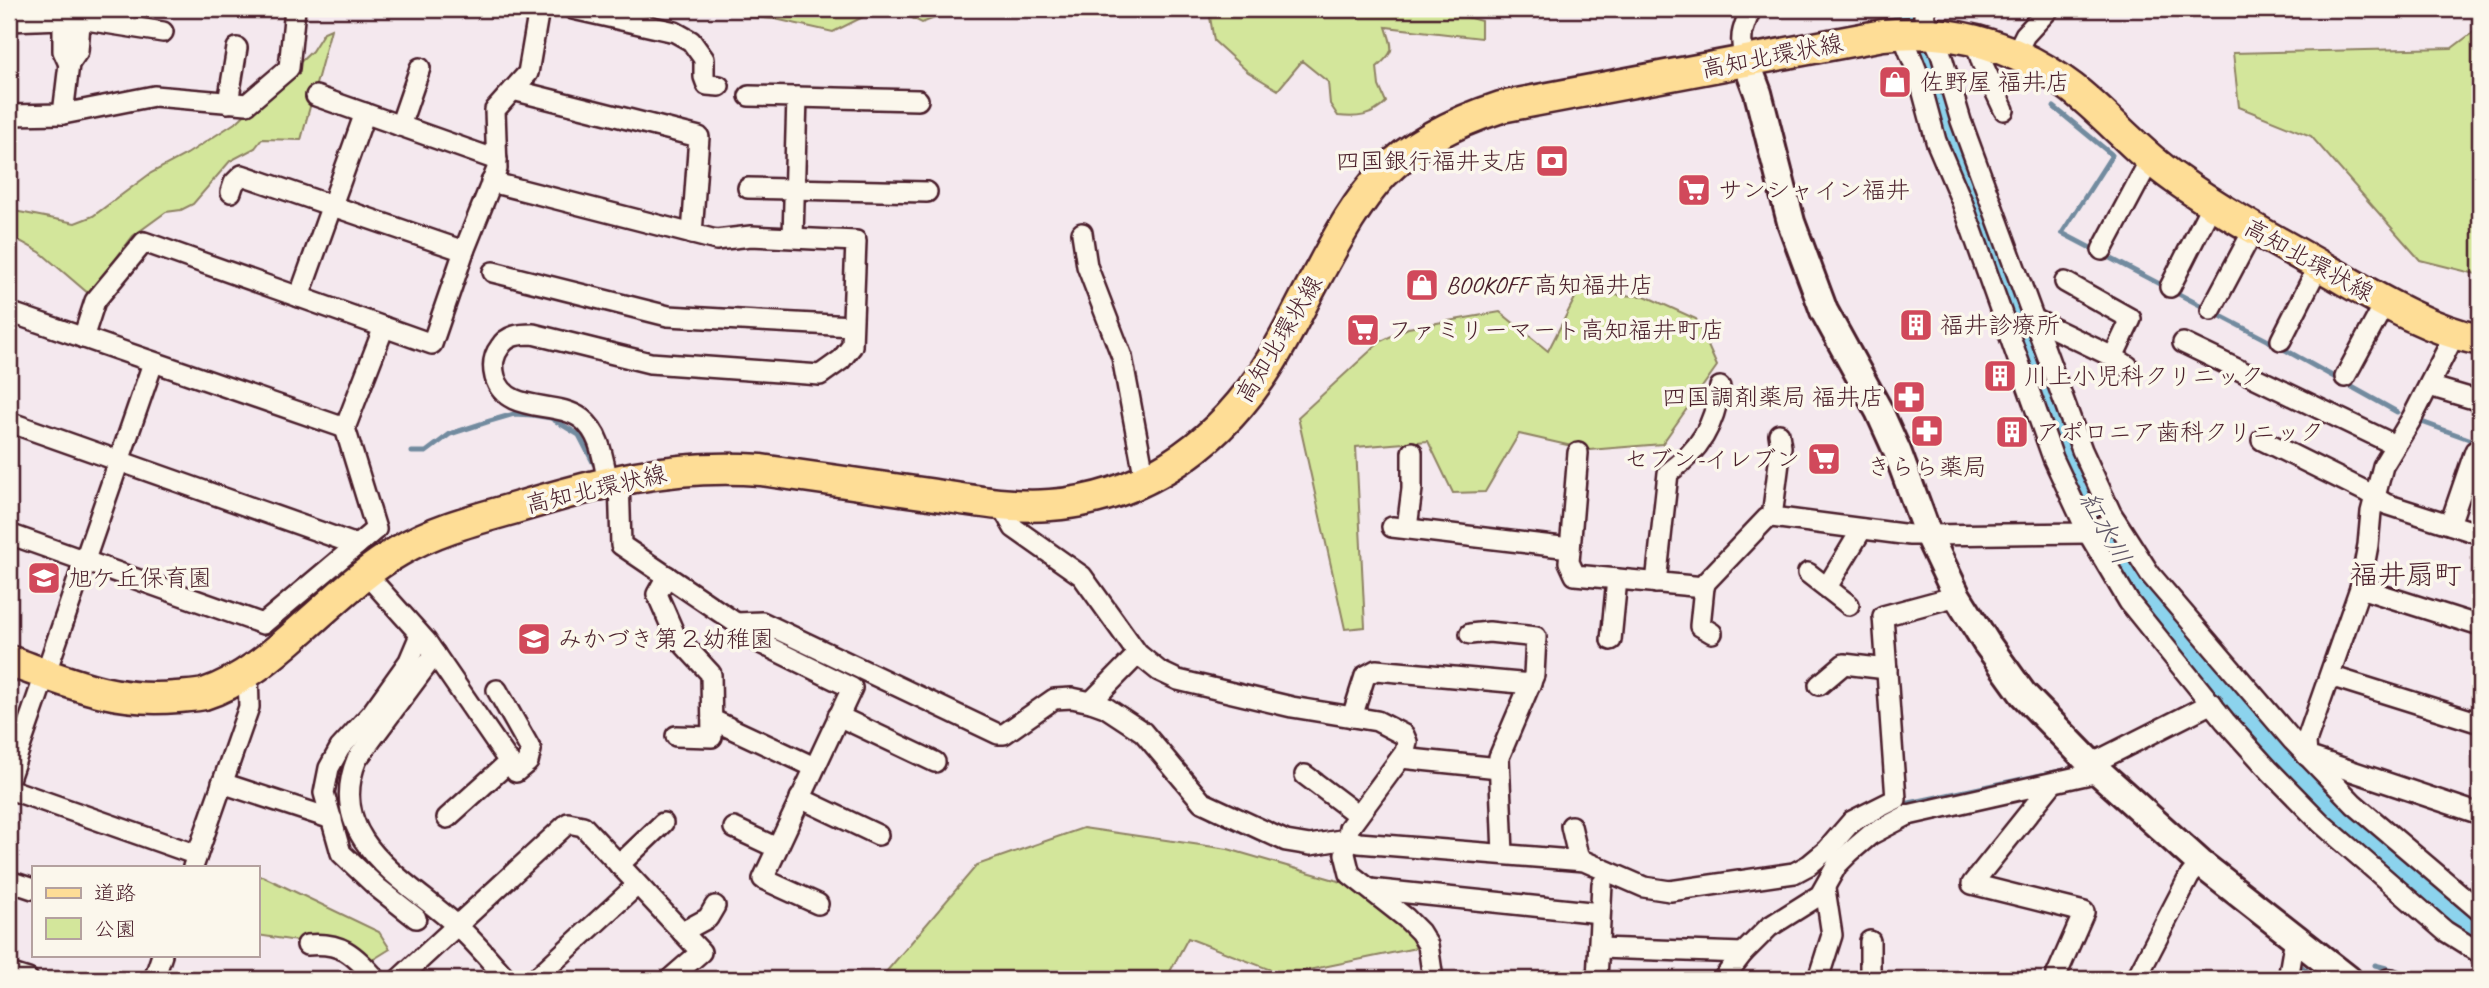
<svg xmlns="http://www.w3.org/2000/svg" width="2489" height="988" viewBox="0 0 2489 988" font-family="Caveat,'Klee One',sans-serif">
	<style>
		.green { fill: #d3e69b; stroke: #8e8263; stroke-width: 2 }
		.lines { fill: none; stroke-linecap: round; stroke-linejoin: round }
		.stream { stroke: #728b9f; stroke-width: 5 }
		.river { stroke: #8cd3ed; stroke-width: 30 }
		.street-casing { stroke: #4a1f2b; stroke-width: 24 }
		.secondary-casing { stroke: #4a1f2b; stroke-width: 32 }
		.primary-casing { stroke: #4a1f2b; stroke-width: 35 }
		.street { stroke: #fbf7ec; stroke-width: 19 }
		.secondary { stroke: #fbf7ec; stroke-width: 26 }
		.primary { stroke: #fedd96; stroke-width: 30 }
		.labels { text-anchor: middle; stroke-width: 7; stroke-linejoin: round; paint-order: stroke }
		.street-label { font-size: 24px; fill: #4a1f2b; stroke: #fbf7ec }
		.poi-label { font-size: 24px; fill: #4a1f2b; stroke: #fbf7ec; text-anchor: start }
		.water-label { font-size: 26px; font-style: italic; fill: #5e5565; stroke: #fbf7ec }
		.quarter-label { font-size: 28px; fill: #4a1f2b; stroke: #fbf7ec }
	</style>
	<rect width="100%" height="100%" fill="#f4e8ee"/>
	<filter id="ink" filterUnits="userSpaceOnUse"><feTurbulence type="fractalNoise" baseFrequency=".0143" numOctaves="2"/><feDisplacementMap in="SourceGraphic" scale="14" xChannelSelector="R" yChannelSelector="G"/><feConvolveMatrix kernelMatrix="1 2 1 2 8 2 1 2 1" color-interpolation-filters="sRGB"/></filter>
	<g filter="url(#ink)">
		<g class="green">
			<path d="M728 9H871L869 14 833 32 775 19 751 17Z"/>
			<path d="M894 9H958L922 23Z"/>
			<path d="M1206 9H1438L1481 21V38L1386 27C1393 49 1396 51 1377 67L1379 86 1386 102C1372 117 1357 118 1338 116L1330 104 1328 82 1302 61 1278 90 1248 72 1214 41 1209 11Z"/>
			<path d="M2480 27V275L2420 260 2311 136 2239 107 2233 53 2452 48Z"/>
			<path d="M331 29 301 140 262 139 255 148 230 161 193 204 181 210 166 212 133 236 89 294 40 252 9 235V210L75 223 93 216 151 173 187 154 238 121 312 51 324 32Z"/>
			<path d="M1577 294 1645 296 1696 319 1717 366 1662 444 1589 450 1519 434 1485 492 1453 493 1428 441 1356 447 1365 627 1345 629 1298 417 1381 341 1408 328 1500 312 1548 351Z"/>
			<path d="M1083 828 1228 849 1359 887 1403 920 1416 948 1284 975 1188 938 1166 979H880L977 865Z"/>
			<path d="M262 876 379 932 390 949 374 959 323 945 257 935V877Z"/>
		</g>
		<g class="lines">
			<g class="stream">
				<path d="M2054 107 2111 154"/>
				<path d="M2112 155 2062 233 2280 347 2397 412"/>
				<path d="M2419 421 2480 443"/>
				<path d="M412 452H426L450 434 490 421 514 414 532 415 551 418 579 435 594 464"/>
				<path d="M1909 803 2069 769"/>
				<path d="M1211 817 1263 841"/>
				<path d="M1785 884 1801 880 1817 870"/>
				<path d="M1643 895 1667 900"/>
				<path d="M2298 964 2317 979"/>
				<path d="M2375 965 2428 979"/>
			</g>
			<path class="river" d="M1906 9 1913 21 1980 203 2063 441 2098 521 2112 545 2150 604 2270 750 2332 812 2452 915 2480 935"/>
			<defs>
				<g id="street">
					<path d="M573 9 675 32 691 41 704 59V77L707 85 719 86"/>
					<path d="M1926 9 1924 16 1941 54 1961 121 2082 450 2111 513 2150 574 2293 741 2354 804 2480 911"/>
					<path d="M80 19 163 32"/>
					<path d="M9 21 63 19V51L69 64"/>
					<path d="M1902 33 1918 74 1936 141 1962 202 2053 458 2088 533 2129 602 2225 721 2270 771 2321 823 2445 931 2480 953"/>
					<path d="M1975 41 1982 63 2004 110"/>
					<path d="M2016 53 2025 35 2049 9"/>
					<path d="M1746 61C1738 39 1742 30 1751 9"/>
					<path d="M513 90 699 137 692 234"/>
					<path d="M316 96 497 160"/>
					<path d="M749 96 918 100"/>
					<path d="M228 103 237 48"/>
					<path d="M63 114 154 96 247 104 289 68 295 9"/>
					<path d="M9 115 63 114 69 64 78 51 81 9"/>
					<path d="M400 126 420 68"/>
					<path d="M491 182 716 240 751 236 856 241 852 346 841 360 820 375 650 363 533 334C520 334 507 335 500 347 493 356 492 365 495 377 506 415 556 399 582 419 601 434 603 460 608 482"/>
					<path d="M748 188 927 192"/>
					<path d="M231 192 234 183 242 175 464 251"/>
					<path d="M1082 233 1087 266 1122 357 1145 480"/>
					<path d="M793 237 797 97"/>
					<path d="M2102 250 2151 158"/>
					<path d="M493 272 668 316 852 326"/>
					<path d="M2170 287 2212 204"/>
					<path d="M299 297 365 113"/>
					<path d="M2211 310 2254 229"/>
					<path d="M9 312 345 428"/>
					<path d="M2034 319 2113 357 2131 319 2065 282"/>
					<path d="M2455 334 2412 418 2383 466 2371 512 2368 545 2360 588 2306 742 2307 756 2480 814"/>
					<path d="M83 338 95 301 144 242 432 344 464 251 497 169 495 110 528 73 539 9"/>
					<path d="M2281 340 2319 265"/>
					<path d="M2183 343 2395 445"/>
					<path d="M2113 357 2128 366"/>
					<path d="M2345 377 2385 303"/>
					<path d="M2429 386 2480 401"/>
					<path d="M9 422 357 545"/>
					<path d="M2262 440 2365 491 2386 504 2480 534"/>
					<path d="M1578 453 1569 562 1575 575 1704 587 1706 582 1767 518 1772 517 1910 535H1928L2088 533 2116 521"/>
					<path d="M619 479 621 545 736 623 754 640 852 688 763 879 818 904"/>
					<path d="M1000 504 1014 528 1082 576 1138 654 1159 671 1178 680 1292 707 1377 721 1404 735 1407 742 1405 752 1349 828 1345 854 1350 874 1406 918 1420 932 1428 945 1433 979"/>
					<path d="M1772 517 1781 447 1779 434"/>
					<path d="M2450 524 2475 451"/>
					<path d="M1392 527 1570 548"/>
					<path d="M1407 528 1412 489V452"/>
					<path d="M9 534 263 624 376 529 345 428 384 327"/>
					<path d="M1808 573 1849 605"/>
					<path d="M367 575 426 641 516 772 528 762 531 750 497 690"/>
					<path d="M667 576 657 594 675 635 711 674 712 737 676 736"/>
					<path d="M1656 583 1668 473C1700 450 1714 426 1720 387"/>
					<path d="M1704 587 1700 626 1712 633"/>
					<path d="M1827 587 1862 529"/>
					<path d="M2360 588 2480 626"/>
					<path d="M736 623 762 622 998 734H1004L1054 699 1072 698 1091 702 1105 707 1143 732 1202 802 1286 841 1310 845 1347 839 1359 843 1584 861 1644 887 1670 891 1794 873 1809 865 1827 850 1852 821 1896 799 1883 616 1957 596"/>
					<path d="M1470 634 1489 632 1536 637 1534 675 1499 757 1503 854"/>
					<path d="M1611 640 1617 579"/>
					<path d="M435 654 357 759C324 839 405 879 455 924 474 940 490 961 507 979"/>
					<path d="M2330 676 2480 723"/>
					<path d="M1819 685 1844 664 1887 669"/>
					<path d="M1091 702 1138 654"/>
					<path d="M838 716 935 762"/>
					<path d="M1352 717 1365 676 1376 670 1531 684"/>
					<path d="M713 720 814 767"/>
					<path d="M1401 758 1499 768"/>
					<path d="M2090 763 2103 758 2212 703"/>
					<path d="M1305 775 1358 815"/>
					<path d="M9 779 153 363"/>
					<path d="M222 783 332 819"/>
					<path d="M2052 784 1972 884 2084 912 2057 974"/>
					<path d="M9 789 197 855"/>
					<path d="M800 798 878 835"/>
					<path d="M447 818 509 762"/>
					<path d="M1571 826 1579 860"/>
					<path d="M734 828 777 848"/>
					<path d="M619 865 663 823"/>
					<path d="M193 867 249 707 248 671"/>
					<path d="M9 881 33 889"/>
					<path d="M1370 889 1600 913"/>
					<path d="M416 918 378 888 341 853 324 793 329 768 340 748 371 714 409 661 420 635"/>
					<path d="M682 932 708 918 715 906"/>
					<path d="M1870 941V979"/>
					<path d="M307 945C342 941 354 955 376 979"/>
					<path d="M1599 948 1743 953"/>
					<path d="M9 973 28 979"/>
					<path d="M154 979 162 955"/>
					<path d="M399 979 568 823 583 826 701 952 670 979"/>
					<path d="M535 979 637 885"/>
					<path d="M1597 979 1602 884"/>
					<path d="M1723 979 1743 953 1769 927 1820 895 1837 865 1850 852 1870 835 1908 815 2099 772"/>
					<path d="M1818 979 1832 935 1825 889"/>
					<path d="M2136 979 2189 877 2200 863"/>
					<path d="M2288 979 2295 938"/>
					<path d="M2388 979H2392"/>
				</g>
				<path id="secondary" d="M1746 61 1758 93 1791 222 1824 311 1879 411 1897 451 1928 535 1957 596 1987 644 2023 694 2099 772 2200 863 2348 979"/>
				<path id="primary" d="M9 661C68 682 113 703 177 697 186 696 195 696 204 694 242 682 275 653 304 627 334 601 364 571 399 551 434 530 473 520 512 509 599 483 669 463 761 470 817 478 873 486 929 494 969 500 1009 508 1050 505 1138 499 1211 449 1260 378 1282 347 1298 310 1317 276 1336 241 1355 204 1383 174 1415 141 1458 121 1501 107L1883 35C1953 27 2015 45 2072 88 2108 116 2138 153 2176 179 2222 212 2272 239 2322 267 2372 295 2423 328 2480 340"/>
			</defs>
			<use href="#street" class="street-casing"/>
			<use href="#secondary" class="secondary-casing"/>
			<use href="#primary" class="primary-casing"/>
			<use href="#street" class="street"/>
			<use href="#secondary" class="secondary"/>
			<use href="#primary" class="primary"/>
		</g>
	</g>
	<defs>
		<symbol id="shop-square" viewBox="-11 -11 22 22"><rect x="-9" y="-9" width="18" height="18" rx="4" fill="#d1495b" stroke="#fbf7ec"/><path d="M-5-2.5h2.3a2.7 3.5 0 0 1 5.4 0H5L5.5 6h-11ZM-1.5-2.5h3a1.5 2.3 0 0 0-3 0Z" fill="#fff"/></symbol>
		<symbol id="bank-square" viewBox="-11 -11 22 22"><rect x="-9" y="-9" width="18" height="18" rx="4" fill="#d1495b" stroke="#fbf7ec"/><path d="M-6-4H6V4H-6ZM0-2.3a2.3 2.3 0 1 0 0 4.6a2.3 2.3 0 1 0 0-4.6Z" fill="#fff"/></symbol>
		<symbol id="supermarket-square" viewBox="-11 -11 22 22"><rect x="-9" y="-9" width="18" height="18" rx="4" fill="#d1495b" stroke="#fbf7ec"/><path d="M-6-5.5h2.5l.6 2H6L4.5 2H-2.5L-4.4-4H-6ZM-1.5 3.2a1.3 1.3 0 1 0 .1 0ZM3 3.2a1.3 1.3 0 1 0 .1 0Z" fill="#fff"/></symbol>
		<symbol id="building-square" viewBox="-11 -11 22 22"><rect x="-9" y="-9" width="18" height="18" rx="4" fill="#d1495b" stroke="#fbf7ec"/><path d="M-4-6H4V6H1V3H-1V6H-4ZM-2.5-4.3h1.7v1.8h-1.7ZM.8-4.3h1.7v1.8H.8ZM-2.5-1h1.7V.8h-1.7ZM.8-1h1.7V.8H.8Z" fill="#fff"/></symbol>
		<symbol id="pharmacy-square" viewBox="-11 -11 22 22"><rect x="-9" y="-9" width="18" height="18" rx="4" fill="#d1495b" stroke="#fbf7ec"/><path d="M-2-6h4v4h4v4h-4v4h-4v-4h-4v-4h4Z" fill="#fff"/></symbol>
		<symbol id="school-square" viewBox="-11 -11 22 22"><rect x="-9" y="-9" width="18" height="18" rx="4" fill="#d1495b" stroke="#fbf7ec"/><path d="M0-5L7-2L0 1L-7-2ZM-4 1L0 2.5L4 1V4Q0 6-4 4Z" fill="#fff"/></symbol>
	</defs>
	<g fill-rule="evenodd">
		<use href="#shop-square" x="1876" y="63" width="38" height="38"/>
		<use href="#bank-square" x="1533" y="142" width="38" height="38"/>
		<use href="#supermarket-square" x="1675" y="171" width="38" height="38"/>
		<use href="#shop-square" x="1403" y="266" width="38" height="38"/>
		<use href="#building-square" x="1897" y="306" width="38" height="38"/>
		<use href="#supermarket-square" x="1344" y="311" width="38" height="38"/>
		<use href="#building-square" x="1981" y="357" width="38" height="38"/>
		<use href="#pharmacy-square" x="1890" y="378" width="38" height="38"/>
		<use href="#pharmacy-square" x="1908" y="412" width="38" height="38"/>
		<use href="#building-square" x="1993" y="413" width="38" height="38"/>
		<use href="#supermarket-square" x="1805" y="440" width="38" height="38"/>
		<use href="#school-square" x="25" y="559" width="38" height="38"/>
		<use href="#school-square" x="515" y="620" width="38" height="38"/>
	</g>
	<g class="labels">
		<g class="street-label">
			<text transform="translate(1772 56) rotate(-11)" y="8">高知北環状線</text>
			<text transform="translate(2309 260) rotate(29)" y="8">高知北環状線</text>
			<text transform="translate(1279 339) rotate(-59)" y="8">高知北環状線</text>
			<text transform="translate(596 489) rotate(-13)" y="8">高知北環状線</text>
		</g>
		<g class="poi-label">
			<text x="1920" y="90">佐野屋 福井店</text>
			<text x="1528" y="169" text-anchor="end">四国銀行福井支店</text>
			<text x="1718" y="198">サンシャイン福井</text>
			<text x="1446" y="293">BOOKOFF 高知福井店</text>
			<text x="1940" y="333">福井診療所</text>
			<text x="1388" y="338">ファミリーマート高知福井町店</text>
			<text x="2024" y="384">川上小児科クリニック</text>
			<text x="1884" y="405" text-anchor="end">四国調剤薬局 福井店</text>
			<text x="2036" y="440">アポロニア歯科クリニック</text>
			<text x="1800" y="467" text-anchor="end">セブン-イレブン</text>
			<text x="1927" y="475" text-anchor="middle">きらら薬局</text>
			<text x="68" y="586">旭ケ丘保育園</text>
			<text x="558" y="647">みかづき第２幼稚園</text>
		</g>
		<g class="water-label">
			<text transform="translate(2106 528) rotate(62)" y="9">紅水川</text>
		</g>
		<g class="quarter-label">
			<text x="2406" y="584">福井扇町</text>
		</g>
	</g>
	<rect width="2489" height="988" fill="none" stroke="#fbf7ec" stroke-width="35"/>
	<rect x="18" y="18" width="2454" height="953" fill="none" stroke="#4a1f2b" stroke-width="2.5" filter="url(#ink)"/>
	<rect x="32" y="866" width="228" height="91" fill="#fbf7ec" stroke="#b4a19f" stroke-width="2"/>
	<rect x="46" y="888" width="35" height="10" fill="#fedd96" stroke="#b4a19f" stroke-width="2"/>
	<text x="94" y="900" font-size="21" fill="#4a1f2b">道路</text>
	<rect x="46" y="918" width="35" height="21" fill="#d3e69b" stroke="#b4a19f" stroke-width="2"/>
	<text x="94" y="936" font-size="21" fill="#4a1f2b">公園</text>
</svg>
